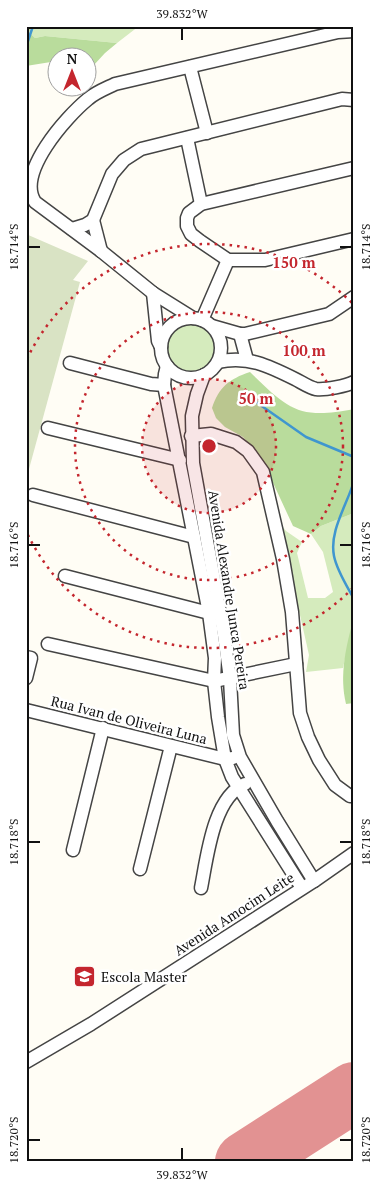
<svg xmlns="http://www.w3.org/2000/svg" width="380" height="1188" viewBox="0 0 380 1188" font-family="'PT Serif',serif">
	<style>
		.green { fill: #d5ebbd }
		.forest { fill: #b9dc9c }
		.cemetery { fill: #d9e3c4 }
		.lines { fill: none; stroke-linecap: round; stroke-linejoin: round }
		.stream { stroke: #3f96cf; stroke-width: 2.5 }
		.runway { stroke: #e29292; stroke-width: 60 }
		.minor-casing { stroke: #444; stroke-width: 15 }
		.minor { stroke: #fff; stroke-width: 12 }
		.ticks { fill: none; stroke: #111; stroke-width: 2 }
		.ring { fill: none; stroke: #c4262e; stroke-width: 2.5; stroke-dasharray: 2.5 5 }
		.labels { text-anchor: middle; stroke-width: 5; stroke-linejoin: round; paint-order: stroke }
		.street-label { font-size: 14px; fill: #111; stroke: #fff }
		.poi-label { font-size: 14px; fill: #111; stroke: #fff; text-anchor: start }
		.centre { fill: #c4262e; stroke: #fff; stroke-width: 2.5 }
		.ring-label { font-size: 15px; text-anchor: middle; font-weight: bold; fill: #c4262e; stroke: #fff; stroke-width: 5; stroke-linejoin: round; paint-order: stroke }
		.neatline { fill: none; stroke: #111; stroke-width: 2 }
		.ticks-label { font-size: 12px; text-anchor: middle; fill: #111 }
	</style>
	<rect width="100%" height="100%" fill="#fffdf5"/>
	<g class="green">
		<path d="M32 26H139L117 43 45 36 35 38 29 32Z"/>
		<circle cx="191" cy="348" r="25"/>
		<path d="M354 513V617L343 668 306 672 309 655 279 522 286 531 302 542 297 553 308 598H325L333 592 323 552 311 534 321 526Z"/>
	</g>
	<g class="forest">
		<path d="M26 26H32L29 32 35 38 45 36 117 43 105 53 93 66 88 65V58H58L57 61 26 66Z"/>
		<path d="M250 372C288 409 299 420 354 409V513L321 526 311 534 293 526 262 459 243 437 225 427 216 418 212 408C219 387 229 379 250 372Z"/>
		<path d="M354 617V703L346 704C339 675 346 646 354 617Z"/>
	</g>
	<path class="cemetery" d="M26 234 88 261 73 280 80 282 26 480Z"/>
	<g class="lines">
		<g class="stream">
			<path d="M26 47 33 26"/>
			<path d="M26 68 27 69"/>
			<path d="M256 402 306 437 354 457"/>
			<path d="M354 481C347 505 329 531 334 556 337 571 347 586 354 599"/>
		</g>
		<path class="runway" d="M245 1162 354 1092"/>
		<defs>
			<g id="minor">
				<path d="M190 67 207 133"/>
				<path d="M187 138 201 204"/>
				<path d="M354 168 201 204 189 213 187 218V226L191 234 200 241 228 260H265L354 239"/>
				<path d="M93 220 101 251"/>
				<path d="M72 229 85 225 93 220 112 174 124 160 141 149 342 99 354 100"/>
				<path d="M153 293 158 341 161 347"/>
				<path d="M193 318 153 293 101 251 35 202C16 173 66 117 88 99 96 92 107 88 115 84L338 32 354 31"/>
				<circle cx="191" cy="348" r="30"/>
				<path d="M202 320 228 260"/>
				<path d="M212 326 240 334H245L329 314 354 297"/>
				<path d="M240 334 247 360"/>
				<path d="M218 362C247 355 269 366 295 379 301 382 310 388 316 389 326 390 346 386 354 382"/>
				<path d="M70 363 151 384 164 385"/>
				<path d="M167 366 165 374 164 385 209 613 215 658 214 681 218 717 225 759 232 777 302 888"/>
				<path d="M204 375 197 394 192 416 193 463 224 635 230 679 233 735 240 757 277 821 314 881"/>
				<path d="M48 428 180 460"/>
				<path d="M191 436 211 434 236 442 248 451 263 472 283 559 292 612 300 713 308 737 319 760 335 785 350 796"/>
				<path d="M33 495 194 537"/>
				<path d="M65 576 209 613"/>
				<path d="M48 644 214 681 296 664"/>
				<path d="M26 657 31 658 26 678"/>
				<path d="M26 710 225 759 233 758"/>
				<path d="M73 850 103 728"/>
				<path d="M140 869 171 746"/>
				<path d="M201 888C207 858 213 797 245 784"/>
				<path d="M26 1062 91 1024 314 881 354 853"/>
			</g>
		</defs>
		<use href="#minor" class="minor-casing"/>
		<use href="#minor" class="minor"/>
	</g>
	<path class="ticks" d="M182 28V40M28 247H40M340 247H352M28 545H40M340 545H352M28 842H40M340 842H352M28 1140H40M340 1140H352M182 1148V1160"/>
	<circle cx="209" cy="446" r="67" fill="#c4262e" fill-opacity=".12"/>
	<g class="ring">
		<circle cx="209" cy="446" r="67"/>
		<circle cx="209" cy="446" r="134"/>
		<path d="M353 588A202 202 0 0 1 27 533M27 359A202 202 0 0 1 353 304"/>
	</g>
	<defs>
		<symbol id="school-square" viewBox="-11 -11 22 22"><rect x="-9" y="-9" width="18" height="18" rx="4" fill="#c4262e" stroke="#fff"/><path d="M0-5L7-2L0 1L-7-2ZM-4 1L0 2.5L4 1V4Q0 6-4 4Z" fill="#fff"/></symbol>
	</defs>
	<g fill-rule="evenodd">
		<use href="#school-square" x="72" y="964" width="25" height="25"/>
	</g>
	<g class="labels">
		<g class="street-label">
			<text transform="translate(229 590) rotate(81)" y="5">Avenida Alexandre Junca Pereira</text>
			<text transform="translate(129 720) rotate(14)" y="5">Rua Ivan de Oliveira Luna</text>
			<text transform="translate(234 914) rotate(-33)" y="5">Avenida Amocim Leite</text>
		</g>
		<g class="poi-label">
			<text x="101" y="982">Escola Master</text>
		</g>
	</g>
	<circle cx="209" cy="446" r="8" class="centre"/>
	<g class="ring-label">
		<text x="294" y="268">150 m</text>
		<text x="304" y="356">100 m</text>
		<text x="256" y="404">50 m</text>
	</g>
	<rect width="380" height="1188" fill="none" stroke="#ffffff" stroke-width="55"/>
	<g transform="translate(72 72)"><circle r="24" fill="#ffffff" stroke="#a0a0a0"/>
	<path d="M0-4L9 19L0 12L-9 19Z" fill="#c4262e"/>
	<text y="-8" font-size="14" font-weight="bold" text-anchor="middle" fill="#111111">N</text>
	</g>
	<rect x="28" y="28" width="324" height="1132" class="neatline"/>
	<g class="ticks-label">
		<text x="182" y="18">39.832°W</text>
		<text transform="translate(14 247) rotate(-90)" y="4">18.714°S</text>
		<text transform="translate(366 247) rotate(-90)" y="4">18.714°S</text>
		<text transform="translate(14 545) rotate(-90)" y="4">18.716°S</text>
		<text transform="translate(366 545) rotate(-90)" y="4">18.716°S</text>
		<text transform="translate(14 842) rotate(-90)" y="4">18.718°S</text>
		<text transform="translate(366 842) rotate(-90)" y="4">18.718°S</text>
		<text transform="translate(14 1140) rotate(-90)" y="4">18.720°S</text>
		<text transform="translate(366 1140) rotate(-90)" y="4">18.720°S</text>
		<text x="182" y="1179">39.832°W</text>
	</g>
</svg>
